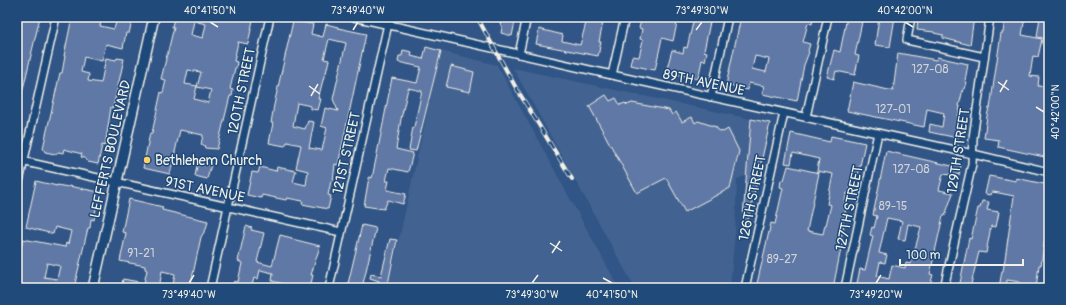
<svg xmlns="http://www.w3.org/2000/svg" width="1066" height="305" viewBox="0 0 1066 305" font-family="Pangolin,sans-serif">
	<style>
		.built { fill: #426391 }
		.building { fill: #6078a5; stroke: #f4f1e8; fill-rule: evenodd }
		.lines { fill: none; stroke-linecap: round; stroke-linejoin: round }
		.minor-casing { stroke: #f4f1e8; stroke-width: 10 }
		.tertiary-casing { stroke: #f4f1e8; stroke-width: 12 }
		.minor { stroke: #1f4a7a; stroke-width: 7 }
		.tertiary { stroke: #1f4a7a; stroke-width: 9 }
		.rail-casing { stroke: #f4f1e8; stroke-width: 4 }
		.rail { stroke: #1f4a7a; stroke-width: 2.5; stroke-dasharray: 8; stroke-linecap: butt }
		.ticks { fill: none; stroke: #f4f1e8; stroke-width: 1.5 }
		.poi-dot { fill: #ffd166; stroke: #1f4a7a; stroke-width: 1.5 }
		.labels { text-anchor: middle; stroke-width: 3; stroke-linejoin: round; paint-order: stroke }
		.number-label { font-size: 12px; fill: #cfd3d7 }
		.street-label { font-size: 14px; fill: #f4f1e8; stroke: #1f4a7a }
		.poi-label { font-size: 14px; fill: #f4f1e8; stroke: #1f4a7a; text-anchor: start }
		.neatline { fill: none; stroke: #f4f1e8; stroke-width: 1.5 }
		.ticks-label { font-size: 10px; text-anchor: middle; fill: #f4f1e8 }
	</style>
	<rect width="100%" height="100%" fill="#305586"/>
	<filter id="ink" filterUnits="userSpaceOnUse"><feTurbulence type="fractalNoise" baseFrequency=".025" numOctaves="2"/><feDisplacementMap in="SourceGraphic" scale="8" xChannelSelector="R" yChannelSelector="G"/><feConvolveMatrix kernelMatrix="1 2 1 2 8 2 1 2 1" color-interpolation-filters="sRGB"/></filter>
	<g filter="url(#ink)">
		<g class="built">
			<path d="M441 51 497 65 619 288H388Z"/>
			<path d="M513 68 751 119 747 175 737 179 735 233 730 288H635Z"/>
		</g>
		<g class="building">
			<path d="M21 17H40L20 102H17V32Z"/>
			<path d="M72 17H102L100 26 114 29 117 19 132 22 129 33H126L123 48 106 44 102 61 84 57 81 72 89 74 88 81 101 83 106 58 116 60 117 58 124 59 113 108 111 107 105 146 102 145 98 164 88 162 85 158 81 157 82 154 64 149 63 153 59 152 55 154 45 152 43 148 60 73H62L65 56H64Z"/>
			<path d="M174 17H186V19H188V17H241L253 20 248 44 238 42 234 61 237 62 236 68H235L230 89 233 90 232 96H230L217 149 205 148 204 145H201L203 135 180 130 170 174 143 168 150 133H152L161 92 163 93 166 80 161 79 174 27H172ZM194 21 206 24 203 38 191 35ZM188 70 201 72 197 87 211 90 208 103 194 99 197 86 185 84Z"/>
			<path d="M498 17H516L512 36 501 33 502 28Z"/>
			<path d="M574 17H604L599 42H601L598 56 536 44 539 29 563 35 562 41 580 45 586 23 573 20Z"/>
			<path d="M642 17H672L678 19 673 41 662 38 655 70 630 65 632 56 639 57 643 40 640 39 642 29 639 28Z"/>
			<path d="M741 17H777L791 20 792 17H814L812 24 808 23 803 42 810 44 808 51 809 52 804 65 797 101 762 94 764 86 749 83 748 90 726 85ZM755 56 769 59 766 72 752 69Z"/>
			<path d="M847 17H863L855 55 859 56 855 75 836 71 834 79 827 77 834 50 840 52Z"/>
			<path d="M879 17H895L890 47 875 45Z"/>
			<path d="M918 17H974L970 45 943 38V35L934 33V32L917 30Z"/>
			<path d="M1005 17H1025L1022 35 1042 39 1038 57 1033 56 1030 76 1039 77 1038 86 1049 87V158L998 147 999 140 984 138 987 116 989 108H990L1001 33H1003Z"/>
			<path d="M1040 17H1049V39L1037 37Z"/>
			<path d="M694 18 710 22 704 51 707 52 705 61 702 60 698 79 666 72 672 50 683 53 684 47 687 48Z"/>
			<path d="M293 21 313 24 311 34 323 37 326 24 338 27V28L366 34 338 165 335 164 333 181H331L328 195 331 196 328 209 302 204 303 201 287 198 286 200 262 195 261 198 247 195 252 172 258 173 260 167 276 171 277 167 296 171 293 182 306 185 308 171 296 168 301 145 287 142 285 146 269 143 273 123H271L274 105ZM329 39 346 43 333 99 338 111 325 108 321 126 327 128 322 150 309 148 314 122 308 121 305 129 293 126 297 103 311 106V109L318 110 321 99H318L323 80 325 73H326L329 60 324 59Z"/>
			<path d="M426 47 441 51 416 151 409 150 413 127H414L422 91 408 88 401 119 396 149 413 153 408 172 389 168 386 181H389L387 190 406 194 403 204 388 200 384 209 364 206 369 177 372 178 376 159 392 78 417 83 421 67 398 62 399 56H402L403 50 412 52 411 56 423 59Z"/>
			<path d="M898 53 936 60 937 57 968 64 965 81 967 82 965 89H963L959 106H960L956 130 960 131 958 138 929 132 930 124 942 127 944 113 927 109 924 127 847 111 853 82 893 91Z"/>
			<path d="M451 66 474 72 470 92 446 87Z"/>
			<path d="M606 95 610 101 616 98 620 105 625 103 627 105 632 103 669 110 672 115 676 112 682 122 692 117 695 123 698 121 716 127 718 130 723 132 728 129 739 151 730 188 685 212 666 178 637 193 589 106Z"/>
			<path d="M751 119 770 123 746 229H742Z"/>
			<path d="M791 133 830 142 831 136 865 143 857 180 852 179 849 194 847 193 845 201 844 208 846 209 842 226 844 227 841 238 843 239 833 288H756L771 223 775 224 783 188 780 187 781 180H784L788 166 819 173 807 231 823 234 825 225H826L831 205 827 204 833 174 817 171 819 159 793 153 791 164 785 163Z"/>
			<path d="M886 151 952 166 953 163 961 165 959 175 950 173V175L943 174 939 190 953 193 945 216H943L930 274 933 275 929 288H892L881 286V288H856L860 269 865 270 873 236 870 235 872 227 874 228 877 216 873 215ZM887 218 902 221 898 239 905 240 908 224 921 227 911 264 906 263 905 268 892 265 889 279 877 276 880 262 885 263 887 255 879 253Z"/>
			<path d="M198 161 211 165 207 179 195 176Z"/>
			<path d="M989 176 1016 181V178L1049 185V210L1041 265H1039L1036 288H1019L1020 282 1007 280 1006 288H999L1002 271H1003L1005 259 1014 196 999 193 992 192 991 195 985 194Z"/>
			<path d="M36 181 57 186V185L68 187 69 186 99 192 94 220 91 219 90 228H88L74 288H48L34 285 33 288H17V266L23 239 65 247 66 243 68 244 71 231 55 227 53 234 26 227ZM47 263 60 266 57 279 44 277Z"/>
			<path d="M129 199 163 207 162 210 208 221 206 229 201 237 190 288H175L176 286 173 285 175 274 162 271 159 288H121L123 279 144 283 147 270 145 269V266L120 261 126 233 122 232Z"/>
			<path d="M982 201 989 202 987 210 999 212 996 227 991 226 986 253 979 252 970 288H959L969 238 971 239 978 208H980Z"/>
			<path d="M362 225 376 228 362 288H347Z"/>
			<path d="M246 226 252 228 251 230 264 233 257 262 272 266 280 235 292 238V239L320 246 311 275H313L310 288H288V285L272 281 273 273 260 270 258 279 254 278 252 285H254V288H232L234 281 238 282 242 263 238 261Z"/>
			<path d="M390 239 397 240 388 284 386 288H378L379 281 370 278 371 274 381 276Z"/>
		</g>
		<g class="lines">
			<defs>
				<g id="minor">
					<path d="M354 17 612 75 973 154 1049 172"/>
					<path d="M911 17 907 40 984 57"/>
					<path d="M519 54 527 17"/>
					<path d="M612 75 625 17"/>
					<path d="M711 97 728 17"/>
					<path d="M806 117 828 17"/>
					<path d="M17 160 341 232"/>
					<path d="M17 191 56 17"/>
					<path d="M210 288 270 17"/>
					<path d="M329 288 388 24"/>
					<path d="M745 288 784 113"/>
					<path d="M845 288 878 133"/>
					<path d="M944 288 972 164 973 138 990 17"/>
				</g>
				<path id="tertiary" d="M93 288 154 17"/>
			</defs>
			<use href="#minor" class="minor-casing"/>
			<use href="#tertiary" class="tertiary-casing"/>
			<use href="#minor" class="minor"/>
			<use href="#tertiary" class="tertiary"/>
			<defs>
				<path id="rail" d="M477 17 515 86 572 179"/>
			</defs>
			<use href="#rail" class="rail-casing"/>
			<use href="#rail" class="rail"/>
		</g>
	</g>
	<path class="ticks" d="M210 22 218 27M905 22 913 27M353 30 358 22M696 30 702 22M998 82 1009 90M309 86 320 94M1000 92 1007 80M311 96 318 84M1036 107 1044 112M550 243 562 251M552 253 560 241M603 278 612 283M189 283 194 275M532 283 538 275M876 283 881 275"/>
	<circle class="poi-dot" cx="147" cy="160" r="4"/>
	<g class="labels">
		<g class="number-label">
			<text x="930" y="73">127-08</text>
			<text x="893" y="113">127-01</text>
			<text x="911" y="173">127-08</text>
			<text x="893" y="210">89-15</text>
			<text x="141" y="257">91-21</text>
			<text x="782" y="263">89-27</text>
		</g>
		<g class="street-label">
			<text transform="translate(704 82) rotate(12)" y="5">89TH AVENUE</text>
			<text transform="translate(241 91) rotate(-78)" y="5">120TH STREET</text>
			<text transform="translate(110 149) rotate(-77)" y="5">LEFFERTS BOULEVARD</text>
			<text transform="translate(958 151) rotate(-81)" y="5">129TH STREET</text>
			<text transform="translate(346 153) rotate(-77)" y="5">121ST STREET</text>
			<text transform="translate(205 189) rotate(12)" y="5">91ST AVENUE</text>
			<text transform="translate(752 198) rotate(-78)" y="5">126TH STREET</text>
			<text transform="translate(849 208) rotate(-78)" y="5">127TH STREET</text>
		</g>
		<g class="poi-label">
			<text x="155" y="165">Bethlehem Church</text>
		</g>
	</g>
	<rect width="1066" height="305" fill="none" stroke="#1f4a7a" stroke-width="44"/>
	<path d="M900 259v6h123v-6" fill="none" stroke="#f4f1e8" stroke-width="2"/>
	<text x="906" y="259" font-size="12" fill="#f4f1e8" stroke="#1f4a7a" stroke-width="3" paint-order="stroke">100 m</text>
	<rect x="22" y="22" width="1022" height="261" class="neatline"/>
	<g class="ticks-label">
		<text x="210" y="14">40°41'50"N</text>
		<text x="358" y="14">73°49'40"W</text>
		<text x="702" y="14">73°49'30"W</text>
		<text x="905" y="14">40°42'00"N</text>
		<text transform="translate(1055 112) rotate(-90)" y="4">40°42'00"N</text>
		<text x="189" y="298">73°49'40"W</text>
		<text x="532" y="298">73°49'30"W</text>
		<text x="612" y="298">40°41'50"N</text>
		<text x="876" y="298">73°49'20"W</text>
	</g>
</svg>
